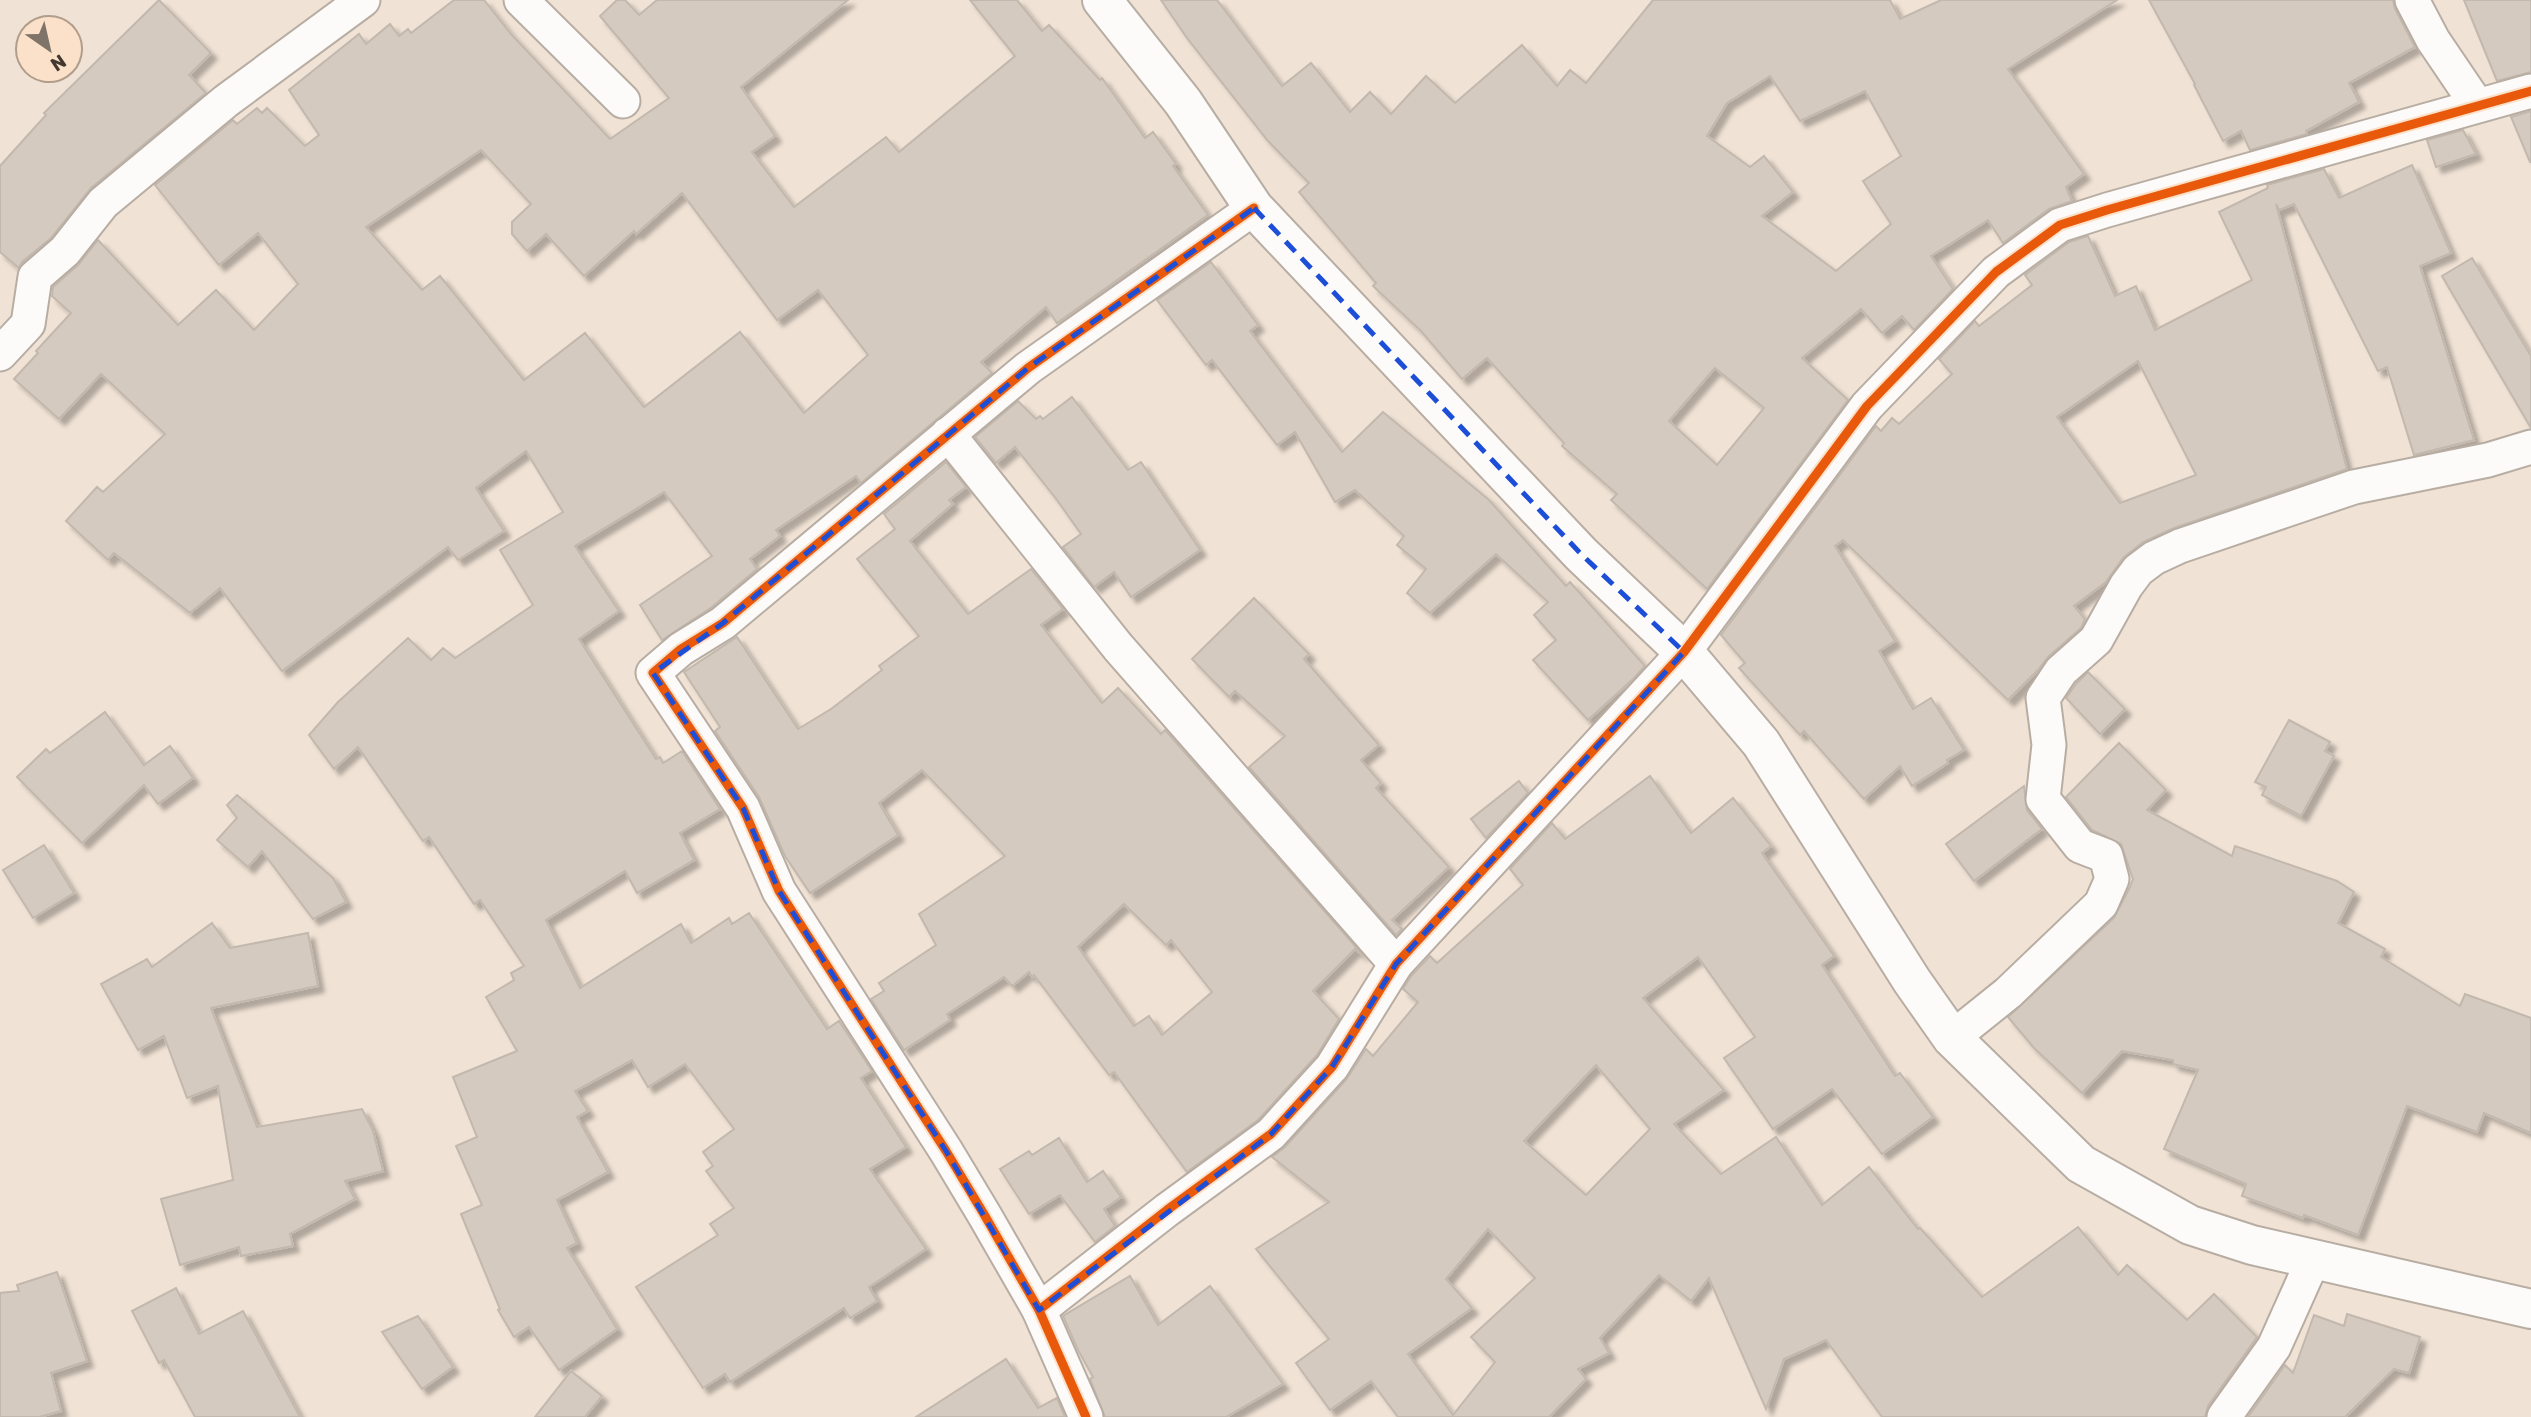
<svg xmlns="http://www.w3.org/2000/svg" width="2531" height="1417" viewBox="0 0 2531 1417" font-family="Rubik,sans-serif">
	<style>
		.building { fill: #d5cabf; stroke: #c2b8ad; stroke-width: 2; fill-rule: evenodd; filter: url(#shadow) }
		.lines { fill: none; stroke-linecap: round; stroke-linejoin: round }
		.street-casing { stroke: #b8ada3; stroke-width: 37 }
		.secondary-casing { stroke: #b8ada3; stroke-width: 42 }
		.street { stroke: #fdfbf9; stroke-width: 33 }
		.secondary { stroke: #fdfbf9; stroke-width: 38 }
		.cycleway-casing { stroke: #fbe1c9; stroke-width: 13 }
		.cycleway { stroke: #e8590c; stroke-width: 9 }
		.marked { fill: none; stroke: #1d4ed8; stroke-width: 5; stroke-dasharray: 14 9; stroke-linejoin: round }
	</style>
	<defs>
		<filter id="shadow"><feDropShadow dx="6" dy="6" stdDeviation="2" flood-color="#0004"/></filter>
	</defs>
	<rect width="100%" height="100%" fill="#f0e2d4"/>
	<g class="building">
		<path d="M159 0 211 53 189 75 206 93 91 188 51 238 22 262 19 268 0 252V166L46 115 44 113Z"/>
		<path d="M454 0H484L511 34 610 139 669 98 600 16 617 0H625L639 15 657 0H848L741 87 775 136 752 152 794 207 886 137 899 152 1015 56 970 0H1017L1042 31 1049 25 1100 80 1102 78 1145 138 1153 132 1176 164 1173 166 1208 215 1057 323 1046 307 981 362 992 373 861 483 856 476 776 530 780 536 750 559 757 569 712 607 662 640 640 605 712 556 664 492 575 546 619 611 579 639 656 759 660 757 663 763 682 751 720 809 680 833 694 860 637 893 625 871 546 920 580 988 681 924 691 943 729 918 732 924 749 913 827 1029 839 1021 872 1071 861 1078 906 1147 870 1169 926 1249 869 1287 877 1301 850 1318 844 1308 730 1382 725 1374 703 1388 636 1287 718 1235 710 1224 734 1208 706 1171 713 1166 703 1152 734 1129 685 1064 648 1087 632 1060 575 1091 588 1111 577 1117 608 1172 557 1200 577 1243 567 1248 617 1329 559 1370 529 1327 514 1337 498 1310 500 1309 461 1214 482 1205 456 1146 477 1137 453 1077 517 1051 486 997 514 980 511 973 524 966 480 900 474 904 429 837 423 841 358 747 334 769 309 735 338 702 408 638 431 660 443 648 455 658 533 605 500 550 563 512 526 451 476 488 504 531 458 560 448 547 282 671 220 588 190 613 114 553 108 560 66 521 97 487 103 492 165 434 101 374 59 419 14 379 38 353 36 351 71 313 52 296 53 287 78 265 98 240 178 325 216 290 254 330 298 284 258 233 219 265 155 185 233 120 237 124 257 108 262 113 267 108 305 146 319 135 289 90 359 34 366 44 390 24 399 36 408 29 411 33ZM481 150 531 204 512 222V234L527 251 546 234 584 276 634 231 636 234 682 193 777 320 818 290 868 355 804 413 740 332 644 407 585 333 524 380 440 276 422 290 366 227Z"/>
		<path d="M1161 0H1217L1282 86 1311 63 1350 112 1370 92 1391 114 1426 76 1455 103 1522 45 1557 86 1570 70 1586 83 1653 0H1890L1900 19 1941 0H2117L2008 69 2084 174 2066 187 2072 201 2049 209 2003 243 1988 220 1931 256 1953 289 1914 330 1902 316 1882 333 1861 309 1802 358 1848 400 1707 589 1611 500 1617 494 1562 446 1564 443 1487 358 1462 379 1421 331 1373 286 1376 283 1299 192 1309 183 1268 141 1187 38ZM1770 76 1800 121 1865 91 1901 156 1863 181 1891 224 1836 271 1762 216 1793 192 1764 156 1750 167 1707 136 1727 103ZM1715 368 1764 408 1717 465 1669 421Z"/>
		<path d="M2149 0H2393L2395 9 2415 47 2349 83 2359 102 2306 131 2307 134 2250 150 2241 131 2223 141 2194 85 2195 84Z"/>
		<path d="M2464 0H2531V72L2497 81Z"/>
		<path d="M2531 111V162H2530L2511 117Z"/>
		<path d="M2463 130 2476 154 2436 167 2427 140Z"/>
		<path d="M2412 165 2451 253 2420 266 2474 440 2414 455 2387 367 2378 371 2294 204 2279 210 2276 204 2347 469 2174 528 2143 542 2123 558 2106 582 2074 606 2085 619 2081 628 2048 657 2038 670 2008 700 1843 540 1835 546 1895 641 1879 651 1913 709 1931 698 1964 750 1947 760 1948 763 1912 786 1900 766 1864 799 1804 731 1800 735 1739 668 1745 663 1721 635 1876 426 1881 431 1892 418 1899 424 1952 374 1939 359 1975 321 1979 326 2032 285 2025 275 2069 242 2088 236 2115 296 2136 286 2155 330 2252 280 2219 212 2268 188 2267 185 2324 169 2339 198ZM2138 361 2196 475 2120 503 2057 417Z"/>
		<path d="M2472 258 2531 356V428L2442 276Z"/>
		<path d="M1211 262 1258 325 1250 331 1342 452 1383 412 1489 500 1566 586 1570 582 1645 666 1633 679 1588 720 1533 660 1556 640 1534 615 1548 602 1496 554 1430 613 1407 593 1426 569 1397 545 1404 536 1355 490 1335 502 1295 432 1277 445 1212 360 1206 365 1157 300Z"/>
		<path d="M1072 397 1128 470 1141 462 1200 550 1131 597 1114 572 1094 587 1063 547 1081 534 1057 500 1015 447 996 463 975 437 1018 401 1036 419 1040 416 1043 419Z"/>
		<path d="M946 462 966 487 949 500 953 504 910 541 968 614 1031 569 1063 609 1041 625 1102 703 1118 688 1161 734 1165 730 1363 955 1355 949 1313 991 1339 1019 1317 1055 1258 1120 1187 1172 1114 1072 1109 1075 1034 975 1032 977 1029 972 1012 986 1004 977 947 1014 950 1020 904 1050 871 999 884 991 879 983 936 945 919 914 1005 856 922 770 879 803 898 835 810 893 785 856 759 797 715 731 720 727 684 672 737 637 798 729 831 709 882 670 879 666 919 636 857 559 895 529 884 514ZM1124 904 1166 945 1171 940 1212 992 1162 1035 1149 1016 1134 1026 1078 947Z"/>
		<path d="M1254 598 1309 654 1304 659 1379 745 1361 760 1381 783 1376 788 1449 867 1392 920 1402 929 1396 935 1249 767 1285 736 1235 691 1229 697 1192 659Z"/>
		<path d="M2088 672 2125 709 2100 734 2066 698 2076 684Z"/>
		<path d="M105 712 144 765 170 746 193 778 158 804 144 785 82 843 17 777 46 749 50 753Z"/>
		<path d="M2289 720 2330 742 2325 751 2334 756 2301 816 2262 795 2266 787 2255 782Z"/>
		<path d="M2119 743 2166 790 2147 810 2232 856 2235 846 2337 881 2354 892 2338 923 2385 949 2381 957 2460 1006 2465 994 2531 1018V1133L2484 1113 2477 1132 2407 1106 2358 1235 2304 1215 2303 1218 2242 1196 2246 1184 2164 1149 2198 1070 2173 1064V1060L2122 1051 2082 1093 2034 1048 2008 1017 2114 918 2130 887 2133 879 2121 844 2092 830 2066 797Z"/>
		<path d="M1650 776 1691 833 1733 798 1771 846 1762 853 1834 956 1822 965 1895 1076 1900 1073 1933 1117 1882 1154 1832 1089 1773 1129 1724 1058 1755 1037 1698 957 1643 998 1724 1090 1674 1124 1721 1174 1776 1137 1822 1205 1869 1167 1918 1229 1920 1228 1982 1297 2078 1227 2118 1275 2127 1265 2187 1320 2214 1294 2257 1337 2208 1406 2205 1417H1882L1826 1340 1784 1359 1766 1409 1709 1278 1691 1301 1659 1275 1600 1338 1609 1353 1578 1369 1586 1379 1549 1417H1398L1371 1381 1330 1410 1296 1363 1329 1339 1256 1249 1329 1202 1272 1157 1285 1147 1346 1080 1366 1049 1373 1056 1418 1002 1403 989 1411 976 1430 956 1437 963 1523 885 1510 869 1552 823 1565 839ZM1596 1065 1650 1129 1586 1195 1524 1141ZM1488 1229 1535 1278 1471 1337 1495 1362 1453 1415 1408 1354 1472 1308 1446 1279Z"/>
		<path d="M1519 781 1528 793 1486 838 1471 819Z"/>
		<path d="M2024 786 2027 810 2042 829 1974 881 1946 844Z"/>
		<path d="M237 795 333 878 346 902 313 919 262 851 248 867 217 840 237 818 227 805Z"/>
		<path d="M44 845 74 893 33 918 3 870Z"/>
		<path d="M212 923 230 948 308 933 318 986 211 1008 257 1127 362 1109 373 1131 383 1171 345 1181 355 1199 290 1234 293 1246 241 1256 239 1247 180 1265 161 1199 233 1180 218 1086 187 1098 164 1036 138 1050 101 984 147 959 152 967Z"/>
		<path d="M1059 1138 1087 1182 1103 1171 1121 1197 1104 1209 1115 1226 1095 1242 1060 1195 1029 1214 1000 1169 1029 1151 1032 1155Z"/>
		<path d="M57 1272 87 1361 51 1373 61 1411 39 1417H0V1293L19 1291 17 1285Z"/>
		<path d="M1130 1276 1158 1325 1210 1286 1283 1384 1226 1417H1105L1090 1379 1093 1377 1078 1350 1063 1316Z"/>
		<path d="M176 1288 199 1334 243 1311 300 1417H195L164 1360 159 1363 132 1311Z"/>
		<path d="M2347 1314 2420 1337 2409 1373 2394 1369 2345 1417H2248L2285 1365 2293 1373 2314 1315 2344 1326Z"/>
		<path d="M418 1316 453 1367 422 1389 382 1332Z"/>
		<path d="M1006 1359 1038 1408 1057 1398 1065 1417H916Z"/>
		<path d="M571 1371 602 1396 585 1417H535Z"/>
	</g>
	<g class="lines">
		<defs>
			<g id="street">
				<path d="M521 0 623 101"/>
				<path d="M2412 0 2433 40 2477 105"/>
				<path d="M0 354 28 324 35 277 65 251 103 203 226 101 363 0"/>
				<path d="M948 434 1118 647 1396 964"/>
				<path d="M1952 1038 2008 993 2101 904 2112 879 2106 856 2080 846 2043 799 2049 745 2043 698 2061 671 2096 640 2126 586 2138 570 2154 558 2180 546 2354 487 2488 460 2531 447"/>
				<path d="M1039 1310 1167 1210 1271 1134 1332 1067 1396 964 1684 652 1867 406 1996 272 2060 225 2107 210 2531 91"/>
				<path d="M1086 1417 1039 1310 985 1216 946 1151 779 891 743 808 653 673 681 649 723 623 1028 368 1254 208"/>
				<path d="M2224 1417 2274 1347 2313 1260"/>
			</g>
			<path id="secondary" d="M1102 0 1183 102 1254 208 1581 554 1684 652 1761 743 1912 981 1952 1038 2081 1164 2190 1225 2252 1245 2531 1309"/>
		</defs>
		<use href="#street" class="street-casing"/>
		<use href="#secondary" class="secondary-casing"/>
		<use href="#street" class="street"/>
		<use href="#secondary" class="secondary"/>
		<defs>
			<g id="cycleway">
				<path d="M1039 1310 1167 1210 1271 1134 1332 1067 1396 964 1684 652 1867 406 1996 272 2060 225 2107 210 2531 91"/>
				<path d="M1086 1417 1039 1310 985 1216 946 1151 779 891 743 808 653 673 681 649 723 623 1028 368 1254 208"/>
			</g>
		</defs>
		<use href="#cycleway" class="cycleway-casing"/>
		<use href="#cycleway" class="cycleway"/>
	</g>
	<path class="marked" d="M1254 208 1581 554 1684 652 1396 964 1332 1067 1271 1134 1039 1310 946 1151 779 891 743 808 653 673 723 623 1028 368Z"/>
	<g transform="translate(49 49) rotate(146)"><circle r="33" fill="#fbe1c9" stroke="#b19d8b" stroke-width="2"/>
	<path d="M0-5L12 26L0 18L-12 26Z" fill="#7f7469"/>
	<text y="-10" font-size="19" font-weight="bold" text-anchor="middle" fill="#42382f">N</text>
	</g>
</svg>
